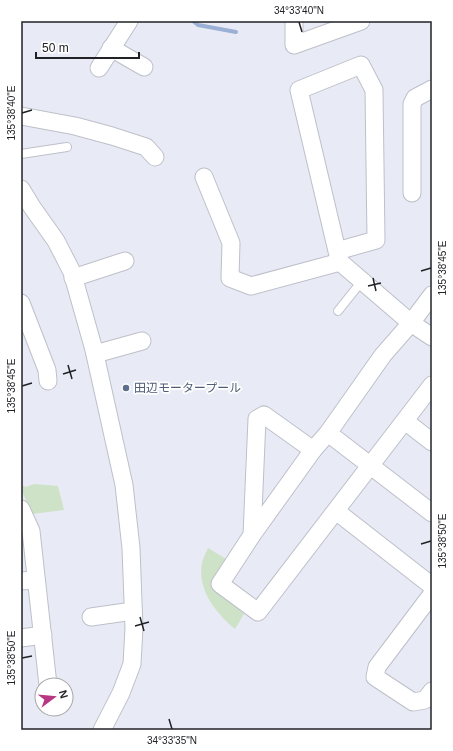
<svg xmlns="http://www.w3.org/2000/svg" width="453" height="751" viewBox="0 0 453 751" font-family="Helvetica,'Noto Sans JP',sans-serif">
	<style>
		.green { fill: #cde2c7 }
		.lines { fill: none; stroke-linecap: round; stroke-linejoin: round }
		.stream { stroke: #9ab0d4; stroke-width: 4 }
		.service-casing { stroke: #bdc0c9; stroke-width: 10 }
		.minor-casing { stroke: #bdc0c9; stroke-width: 19 }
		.service { stroke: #fff; stroke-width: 8 }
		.minor { stroke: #fff; stroke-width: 17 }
		.ticks { fill: none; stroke: #212226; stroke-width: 1.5 }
		.service-dot { fill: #5c6f8a; stroke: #fff; stroke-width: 1.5 }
		.labels { text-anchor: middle; stroke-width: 3.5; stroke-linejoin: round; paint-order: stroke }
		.service-label { font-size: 12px; fill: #4e5e75; stroke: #fff; text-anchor: start }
		.neatline { fill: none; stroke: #212226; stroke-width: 1.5 }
		.ticks-label { font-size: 10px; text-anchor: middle; fill: #212226 }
	</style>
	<rect width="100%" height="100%" fill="#e8ebf5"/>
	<g class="green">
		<path d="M34 484 58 486 64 510 32 514 21 489V485L26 487Z"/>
		<path d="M208 548 226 559 215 585 221 595 244 614 235 629C216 613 197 590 202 563 203 558 206 553 208 548Z"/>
	</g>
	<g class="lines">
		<path class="stream" d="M193 21 198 25 236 32"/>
		<defs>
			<g id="service">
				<path d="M21 154 67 147"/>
				<path d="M338 311 362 281"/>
			</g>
			<g id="minor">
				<path d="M294 21V45L361 21"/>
				<path d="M111 48 144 67"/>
				<path d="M99 68 129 21"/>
				<path d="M21 116 75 126 112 136 146 147 155 157"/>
				<path d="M204 177 231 243 230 278 251 286 340 262"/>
				<path d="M21 189 32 207 56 241 72 272 94 350 124 485 131 548 134 628 132 664 121 693 102 730"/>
				<path d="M412 193V104L415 98 432 89"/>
				<path d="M337 251 376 240 374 90 361 65 299 90 337 251 340 262 411 323 432 337"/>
				<path d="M73 278 125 261"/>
				<path d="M21 303 47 370 48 381"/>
				<path d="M95 354 142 341"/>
				<path d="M405 421 432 442"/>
				<path d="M328 433 432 513"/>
				<path d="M313 450 264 415 257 419 252 535 220 584 258 612 432 385"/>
				<path d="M21 509 31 531 48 685"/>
				<path d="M336 511 432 586"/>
				<path d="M252 535 313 450 328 433 383 355 411 323 432 295"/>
				<path d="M21 581 36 580"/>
				<path d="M432 594 377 667 375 677 413 702 425 700 432 691"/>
				<path d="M91 617 133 611"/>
				<path d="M21 638 43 635"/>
			</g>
		</defs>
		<use href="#service" class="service-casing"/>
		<use href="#minor" class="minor-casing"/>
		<use href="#service" class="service"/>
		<use href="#minor" class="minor"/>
	</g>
	<path class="ticks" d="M299 22 302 32M22 113 32 110M421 271 431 268M373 278 376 291M368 286 381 283M68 365 72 379M63 374 76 370M22 386 32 383M421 544 431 541M140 617 144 631M135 626 149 622M22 658 32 656M169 719 172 729"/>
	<circle class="service-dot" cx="126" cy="388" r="4"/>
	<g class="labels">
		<g class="service-label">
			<text x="134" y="392">田辺モータープール</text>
		</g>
	</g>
	<rect width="453" height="751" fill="none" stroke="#ffffff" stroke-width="44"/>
	<g transform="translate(54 697) rotate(74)"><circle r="19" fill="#ffffff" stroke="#a6a7a8"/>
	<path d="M0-3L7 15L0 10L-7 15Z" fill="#b73783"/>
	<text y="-6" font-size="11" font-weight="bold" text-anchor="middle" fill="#212226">N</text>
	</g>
	<path d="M36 52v6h103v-6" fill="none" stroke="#212226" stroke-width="2"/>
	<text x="42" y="52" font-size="12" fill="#212226" stroke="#ffffff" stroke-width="3" paint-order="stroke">50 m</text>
	<rect x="22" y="22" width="409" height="707" class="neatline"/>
	<g class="ticks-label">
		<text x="299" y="14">34°33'40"N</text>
		<text transform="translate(11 113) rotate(-90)" y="4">135°38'40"E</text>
		<text transform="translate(442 268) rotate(-90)" y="4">135°38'45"E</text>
		<text transform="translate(11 386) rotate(-90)" y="4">135°38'45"E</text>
		<text transform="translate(442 541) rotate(-90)" y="4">135°38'50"E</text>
		<text transform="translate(11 658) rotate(-90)" y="4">135°38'50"E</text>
		<text x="172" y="744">34°33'35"N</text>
	</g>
</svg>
